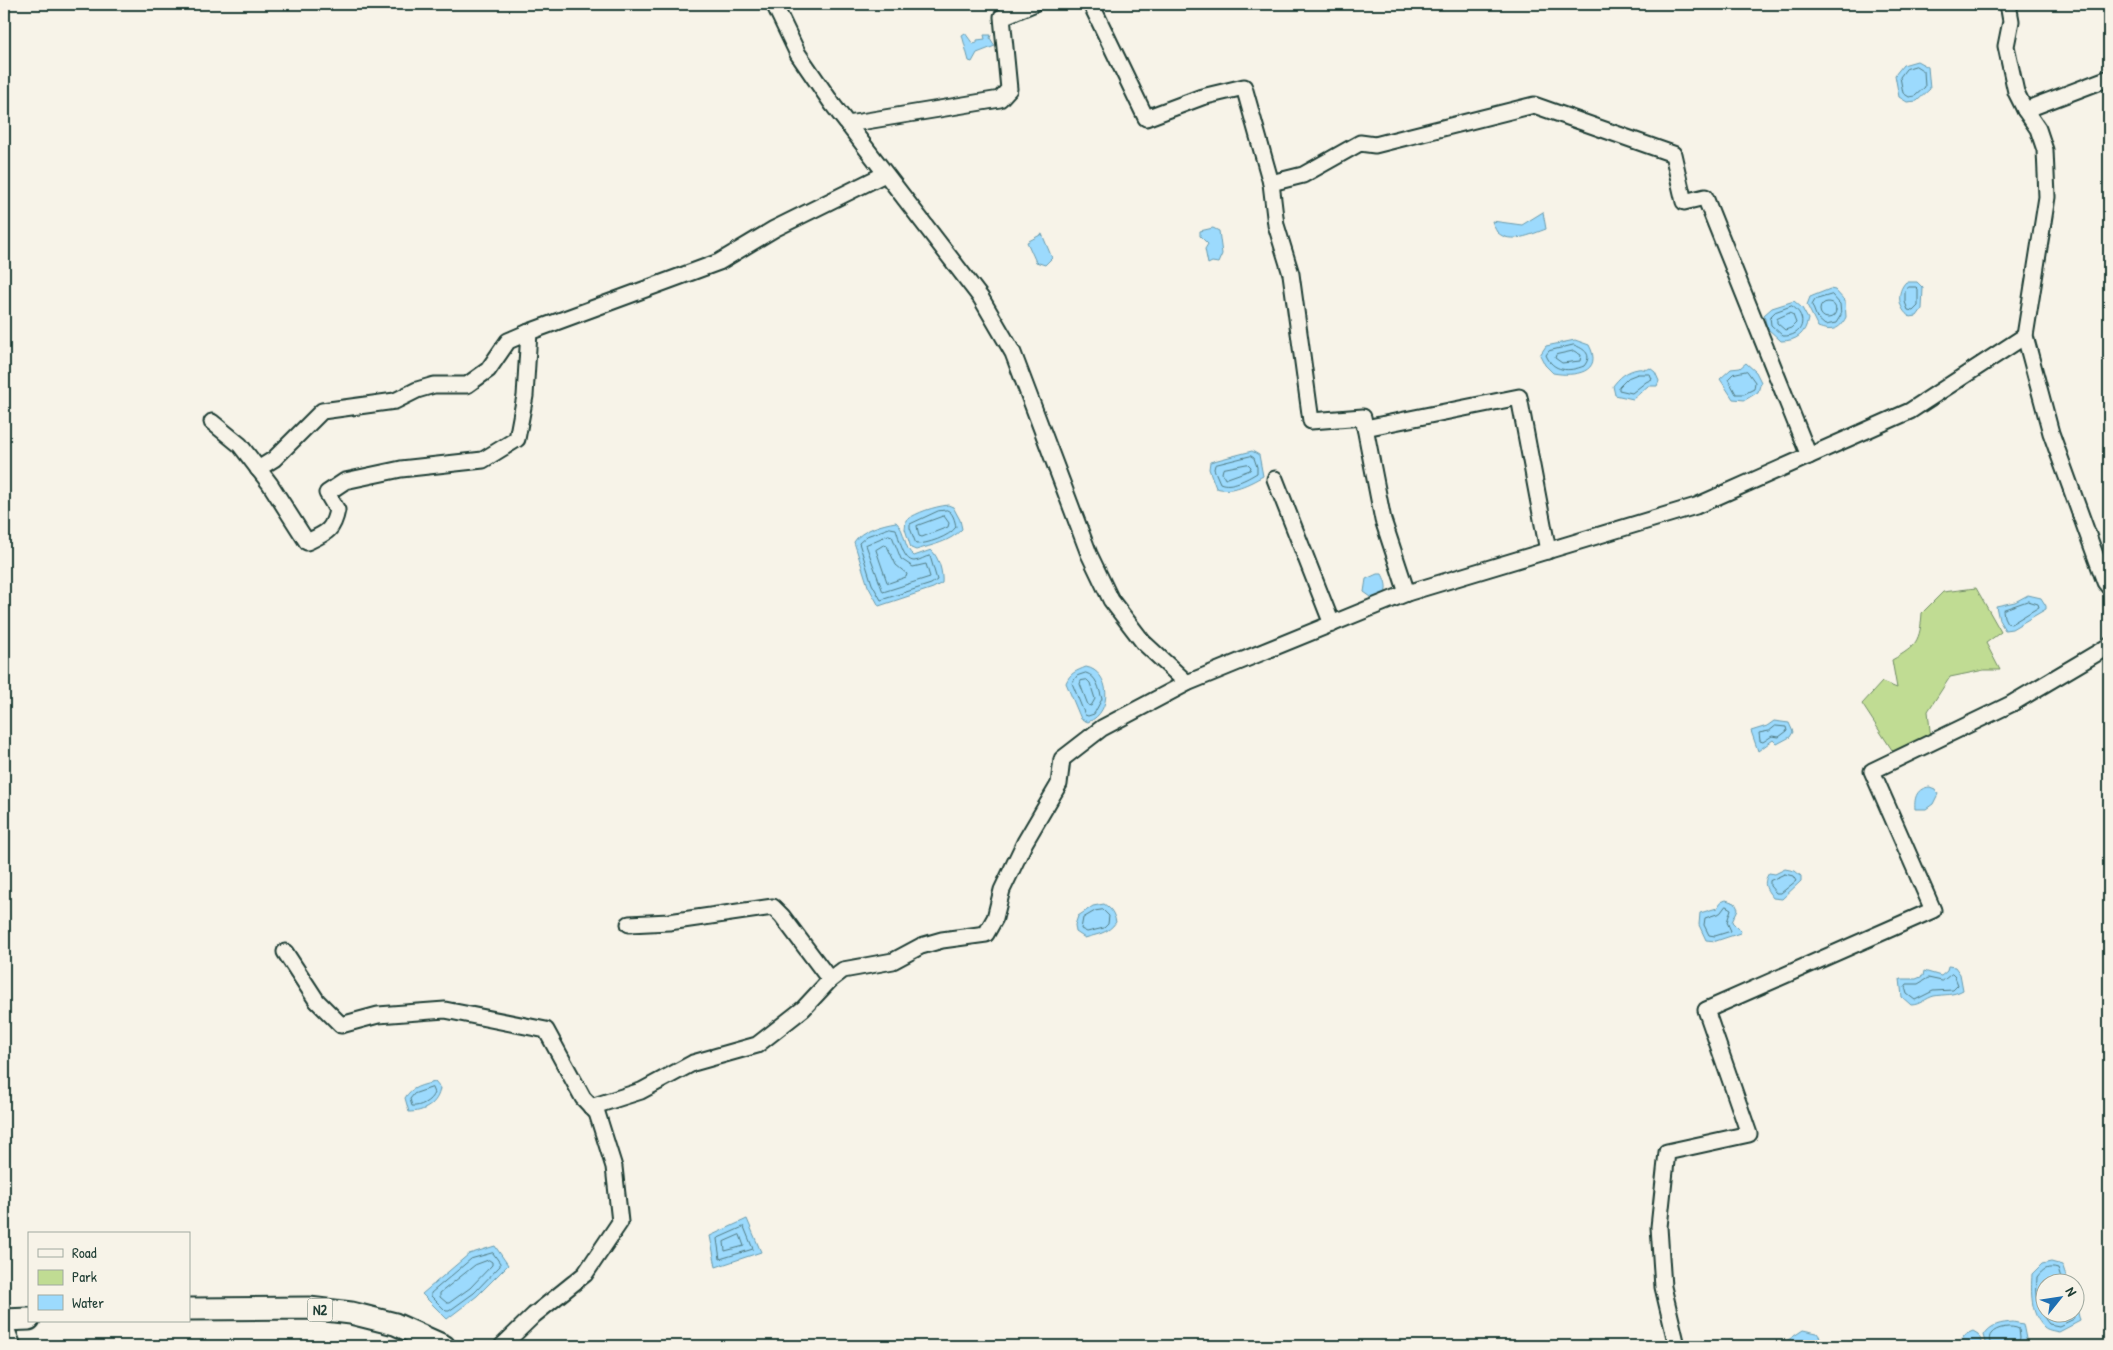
<svg xmlns="http://www.w3.org/2000/svg" width="2113" height="1350" viewBox="0 0 2113 1350" font-family="'Patrick Hand',sans-serif">
	<style>
		.green { fill: #c0dc93; stroke: #708c64 }
		.water { fill: #9cdafd; stroke: #6a9bad }
		.lines { fill: none; stroke-linecap: round; stroke-linejoin: round }
		.shore { stroke: #517c84; stroke-width: 1 }
		.minor-casing { stroke: #1f3d34; stroke-width: 19 }
		.highway-casing { stroke: #1f3d34; stroke-width: 25 }
		.minor { stroke: #f7f3e8; stroke-width: 15 }
		.highway { stroke: #f7f3e8; stroke-width: 21 }
		.labels { text-anchor: middle; stroke-width: 4.5; stroke-linejoin: round; paint-order: stroke }
		.shield { fill: #f7f3e8; stroke: #60746a; stroke-width: 1 }
		.shield-label { font-size: 14px; font-weight: bold; fill: #1f3d34 }
	</style>
	<rect width="100%" height="100%" fill="#f7f3e8"/>
	<filter id="ink" filterUnits="userSpaceOnUse"><feTurbulence type="fractalNoise" baseFrequency=".02" numOctaves="2"/><feDisplacementMap in="SourceGraphic" scale="10" xChannelSelector="R" yChannelSelector="G"/><feConvolveMatrix kernelMatrix="1 2 1 2 8 2 1 2 1" color-interpolation-filters="sRGB"/></filter>
	<g filter="url(#ink)">
		<path class="green" d="M1976 588 2001 632 1986 643 2000 670H1984L1950 677 1928 711 1931 740 1896 756 1862 704 1882 682 1897 688 1892 660C1917 646 1920 641 1922 613L1943 592Z"/>
		<g class="water">
			<path d="M965 33 973 44 977 43V40L985 39 984 35H991L990 38 995 46 977 53 972 62 969 61 962 35Z"/>
			<path d="M1917 61 1928 67 1930 89 1917 101 1907 102 1899 97 1895 75 1903 65Z"/>
			<path d="M1543 212 1546 229C1532 234 1510 245 1497 232 1495 229 1493 224 1492 221L1522 225Z"/>
			<path d="M1213 228 1219 231 1222 254 1218 263 1212 262 1208 264 1205 249 1208 244 1200 236V231Z"/>
			<path d="M1042 234 1052 258 1045 265 1036 262 1027 242Z"/>
			<path d="M1906 282H1917L1923 288 1922 309 1917 316 1910 317C1898 309 1896 292 1906 282Z"/>
			<path d="M1830 289 1835 290 1845 301 1846 317C1840 330 1831 332 1818 327L1807 305 1810 297Z"/>
			<path d="M1794 301 1802 308 1808 319C1805 334 1797 341 1781 341L1767 328 1764 315 1772 308Z"/>
			<path d="M1575 340 1589 345C1604 373 1574 377 1553 373L1545 365 1540 355 1546 346Z"/>
			<path d="M1746 363 1756 372 1761 382 1758 392 1745 400 1733 399 1720 379 1731 369 1740 368Z"/>
			<path d="M1650 368 1655 372 1659 381 1657 386H1648L1633 399 1615 395 1613 386C1619 378 1626 371 1638 369 1643 368 1645 371 1650 368Z"/>
			<path d="M1252 451 1259 455 1263 476C1249 484 1232 493 1216 488L1209 469 1210 462Z"/>
			<path d="M948 505 953 507 960 520 962 529C950 542 932 545 916 550L911 548 905 529 906 520C918 512 933 507 948 505Z"/>
			<path d="M896 522C906 531 903 548 914 556L931 550C939 557 943 573 942 583L933 588 879 606 868 586 854 542C861 530 883 524 896 522Z"/>
			<path d="M1377 574H1382C1387 583 1389 594 1379 600L1371 597 1364 592 1366 579Z"/>
			<path d="M2028 595 2041 598 2046 606V609L2012 629 2005 630 1999 620 1996 606 2015 602Z"/>
			<path d="M1086 667C1110 671 1114 712 1088 722L1081 719 1066 683C1070 673 1076 671 1086 667Z"/>
			<path d="M1774 721 1789 723 1793 732 1790 737 1777 744 1773 740 1758 751 1751 731 1767 726Z"/>
			<path d="M1930 787 1935 789 1938 794 1933 804 1926 809H1915C1914 797 1917 788 1930 787Z"/>
			<path d="M1785 869 1795 871 1801 876V881L1782 899 1773 898C1766 889 1762 884 1769 873L1775 874Z"/>
			<path d="M1726 900 1735 903 1738 909 1732 922 1741 931 1740 933 1716 941 1706 940 1699 925 1700 913 1717 908 1721 902Z"/>
			<path d="M1104 904C1112 909 1114 914 1116 922 1108 934 1097 934 1085 938L1076 932 1075 925 1078 916 1093 906Z"/>
			<path d="M1948 966 1955 967 1960 974 1963 990C1952 996 1945 994 1934 996 1926 998 1920 1005 1911 1005L1902 997 1900 979H1916L1923 976 1924 971 1941 976 1947 971Z"/>
			<path d="M435 1082 440 1088C438 1104 424 1112 409 1112L405 1098C411 1087 423 1085 435 1082Z"/>
			<path d="M747 1219 761 1252 716 1267 710 1236Z"/>
			<path d="M495 1246 508 1265 477 1296 447 1319 422 1294 469 1254Z"/>
			<path d="M2051 1262 2062 1265 2068 1282H2046V1312H2076V1305L2080 1321 2059 1332C2054 1331 2047 1330 2044 1327 2030 1313 2031 1292 2032 1274L2042 1264Z"/>
			<path d="M2013 1322 2023 1324 2026 1339 2021 1346H1987L1984 1335C1991 1324 2001 1323 2013 1322Z"/>
			<path d="M1803 1330 1817 1333 1825 1344V1346H1779Z"/>
			<path d="M1973 1331 1978 1334 1984 1346H1963L1962 1338 1964 1335Z"/>
		</g>
		<g class="lines">
			<g class="shore">
				<path d="M1916 66 1924 71 1925 87 1915 96 1909 97 1903 93 1900 77 1906 69Z"/>
				<path d="M1909 287H1916L1918 289V306L1913 311 1908 310 1905 302V291Z"/>
				<path d="M1832 295 1840 304 1841 315 1836 323 1825 325 1817 318 1812 305 1815 300Z"/>
				<circle cx="1828" cy="310" r="8"/>
				<path d="M1792 306C1809 317 1803 337 1783 336L1771 325 1770 317 1775 312Z"/>
				<path d="M1790 313 1793 315 1796 323 1791 328 1785 330 1777 323V319Z"/>
				<path d="M1574 345C1585 349 1593 355 1584 366 1569 372 1553 372 1546 355L1549 351Z"/>
				<path d="M1574 351 1581 355 1580 361 1562 363 1555 358 1556 355Z"/>
				<path d="M1747 371 1755 382 1754 389 1744 394H1736L1728 379 1733 374Z"/>
				<path d="M1638 374H1650L1652 379 1646 382 1632 393 1619 390V387L1628 378Z"/>
				<path d="M1251 456 1254 458 1257 467V473C1247 479 1231 488 1220 483L1214 469 1215 465Z"/>
				<path d="M1248 464 1251 467 1250 470 1225 479 1222 473 1223 469Z"/>
				<path d="M947 510C953 512 955 521 956 527 949 537 927 544 916 544L910 528V524L938 511Z"/>
				<path d="M944 516 949 523 948 527 922 537 919 536 917 526Z"/>
				<path d="M890 528 896 529C899 537 903 561 914 561 920 561 925 556 930 556L937 580 931 584 881 600 872 584 859 543 867 536Z"/>
				<path d="M889 535 892 536 901 559 913 567 926 564 930 577 883 592 866 545Z"/>
				<path d="M884 545 887 546 896 565 907 574 906 577 889 583 887 582 876 550Z"/>
				<path d="M2028 601 2038 604 2039 607 2011 624 2007 623 2004 617 2003 610Z"/>
				<path d="M1086 673C1097 676 1099 689 1102 699L1094 714 1088 716 1085 715 1072 683 1077 676Z"/>
				<path d="M1087 680 1090 683 1095 699 1091 706 1088 705 1080 684 1081 681Z"/>
				<path d="M1776 726 1786 727 1787 731 1779 737 1772 736 1763 742 1760 741 1759 733 1769 731Z"/>
				<path d="M1785 874 1793 876 1796 881 1781 893H1776L1770 886V881Z"/>
				<path d="M1726 906 1731 909 1727 922 1731 931 1715 936 1709 935 1704 925 1705 918 1720 913Z"/>
				<path d="M1103 910 1109 916 1108 924 1104 928 1087 932 1081 929 1083 918 1095 911Z"/>
				<path d="M1952 974 1955 977 1958 985 1953 990 1933 991 1915 1000 1907 994 1905 987 1907 984H1918L1928 978 1942 981Z"/>
				<path d="M432 1088 434 1093C431 1101 420 1107 412 1106L410 1099 414 1094Z"/>
				<path d="M744 1227 753 1249 720 1259 717 1239Z"/>
				<path d="M740 1235 744 1246 725 1251 724 1242Z"/>
				<path d="M493 1253 500 1263V1266L474 1293 449 1311H446L431 1296V1293L471 1259Z"/>
				<path d="M489 1260 492 1262V1265L470 1288 449 1303H447L440 1297V1293L475 1265Z"/>
				<path d="M2062 1282 2058 1269C2048 1266 2043 1269 2037 1277 2036 1295 2037 1310 2049 1324L2059 1326 2074 1319 2073 1312"/>
				<path d="M1991 1346C1990 1342 1988 1338 1991 1334 1996 1327 2012 1325 2019 1329L2020 1338 2017 1346"/>
			</g>
			<defs>
				<g id="minor">
					<path d="M774 4 798 54 833 105 981 298 1013 353 1089 554 1111 600 1143 642 1187 683"/>
					<path d="M1091 4 1146 118 1202 97 1244 87 1271 183 1276 225 1291 274 1311 421 1363 417 1383 520 1407 593"/>
					<path d="M2008 4 2011 21 2006 46 2016 92 2025 110 2038 129 2045 150 2047 197 2025 336 2051 433 2105 582 2109 587"/>
					<path d="M2025 110 2109 78"/>
					<path d="M848 124 1000 99 1009 89 1002 17 1033 4"/>
					<path d="M1271 183 1303 175 1360 143 1375 145 1534 105 1673 154 1684 202 1705 197 1809 456"/>
					<path d="M212 422 240 445 270 484 307 542C326 533 333 531 337 510L327 493 345 481 401 469 483 460 517 439 525 396 529 332 719 262 774 229 885 174"/>
					<path d="M1365 428 1519 397 1548 551"/>
					<path d="M258 469 274 459 322 411 395 401 417 390 434 385H467L488 370 508 341 529 332"/>
					<path d="M1275 479 1332 624"/>
					<path d="M629 924 669 922 773 907 782 916 830 980"/>
					<path d="M285 952 317 1001 341 1025 378 1015 445 1010 546 1030 583 1098 597 1113 614 1167 620 1222 585 1274 534 1315 502 1346"/>
					<path d="M591 1107 641 1091 693 1063 757 1045 803 1009 830 980 843 970 893 961 921 946 942 940 986 934 995 918 1002 890 1025 842 1059 784 1062 759 1102 728 1187 683 1407 593 1696 506 1910 411 2025 336"/>
					<path d="M4 1323 13 1346"/>
					<path d="M1677 1346 1663 1287 1659 1227 1667 1152 1749 1134 1706 1010 1933 910 1872 771 2011 704 2109 646"/>
				</g>
				<g id="highway">
					<path d="M189 1309 309 1308 351 1313 395 1324 444 1346"/>
					<path d="M4 1320 29 1319"/>
				</g>
			</defs>
			<use href="#minor" class="minor-casing"/>
			<use href="#highway" class="highway-casing"/>
			<use href="#minor" class="minor"/>
			<use href="#highway" class="highway"/>
		</g>
	</g>
	<g class="labels">
		<rect class="shield" x="307.5" y="1298.5" width="25" height="23" rx="4"/>
		<g class="shield-label">
			<text x="320" y="1315">N2</text>
		</g>
	</g>
	<rect width="2113" height="1350" fill="none" stroke="#f7f3e8" stroke-width="20"/>
	<rect x="10" y="10" width="2093" height="1330" fill="none" stroke="#1f3d34" stroke-width="2" filter="url(#ink)"/>
	<rect x="28" y="1232" width="162" height="90" fill="#f7f3e8" stroke="#a1aaa0"/>
	<rect x="38" y="1249" width="25" height="8" fill="#f7f3e8" stroke="#a1aaa0"/>
	<text x="72" y="1258" font-size="15" fill="#1f3d34">Road</text>
	<rect x="38" y="1270" width="25" height="15" fill="#c0dc93" stroke="#a1aaa0"/>
	<text x="72" y="1282" font-size="15" fill="#1f3d34">Park</text>
	<rect x="38" y="1295" width="25" height="15" fill="#9cdafd" stroke="#a1aaa0"/>
	<text x="72" y="1308" font-size="15" fill="#1f3d34">Water</text>
	<g transform="translate(2060 1298) rotate(60)"><circle r="24" fill="#f7f3e8" stroke="#a1aaa0"/>
	<path d="M0-4L9 19L0 12L-9 19Z" fill="#1f6fb2"/>
	<text y="-8" font-size="14" font-weight="bold" text-anchor="middle" fill="#1f3d34">N</text>
	</g>
</svg>
